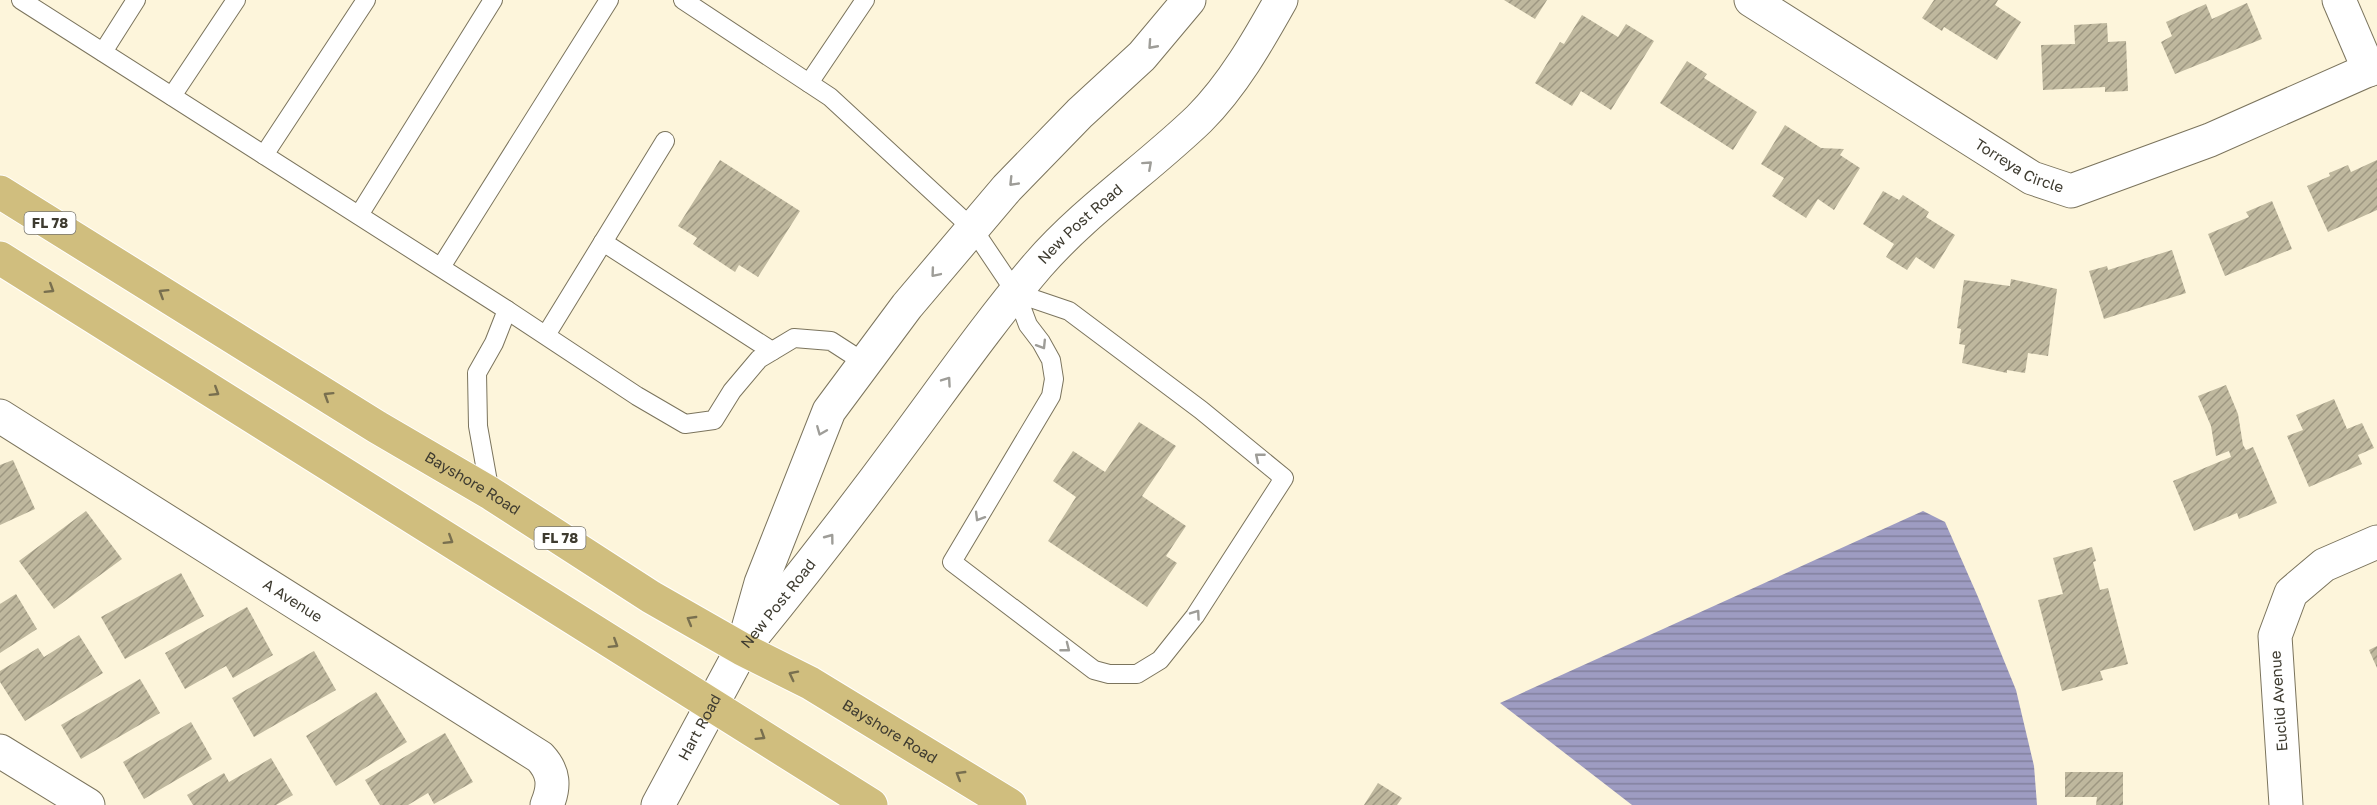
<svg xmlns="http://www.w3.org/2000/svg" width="2377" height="805" viewBox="0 0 2377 805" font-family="'Golos Text',sans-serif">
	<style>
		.water { fill: url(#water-rules) }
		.building { fill: url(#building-hatch) }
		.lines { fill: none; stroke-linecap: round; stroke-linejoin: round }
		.service-casing { stroke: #7b745d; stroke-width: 20 }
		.minor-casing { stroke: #7b745d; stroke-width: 35 }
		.tertiary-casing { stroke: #7b745d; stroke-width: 35 }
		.primary-casing { stroke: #fff; stroke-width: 35 }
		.service { stroke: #fff; stroke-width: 18 }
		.minor { stroke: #fff; stroke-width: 33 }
		.tertiary { stroke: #fff; stroke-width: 33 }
		.primary { stroke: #d0be7e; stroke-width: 33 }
		.oneway { stroke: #9e9d98 }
		.oneway2 { stroke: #786f4f }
		.labels { text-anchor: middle; stroke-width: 5; stroke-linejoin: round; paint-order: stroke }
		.shield { fill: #fff; stroke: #78766e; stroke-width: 1.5 }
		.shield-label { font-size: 14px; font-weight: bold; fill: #3e3b30 }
		.street-label { font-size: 15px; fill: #3e3b30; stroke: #fff }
	</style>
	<defs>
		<pattern id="water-rules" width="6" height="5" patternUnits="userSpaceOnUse" patternTransform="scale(1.5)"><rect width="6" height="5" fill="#9e9cc2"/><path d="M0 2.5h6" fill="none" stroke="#82809e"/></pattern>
		<pattern id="building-hatch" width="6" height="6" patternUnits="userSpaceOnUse" patternTransform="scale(1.5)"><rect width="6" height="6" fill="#bfb89e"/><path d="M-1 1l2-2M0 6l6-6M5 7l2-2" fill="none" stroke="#9d9781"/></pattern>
	</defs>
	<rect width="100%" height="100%" fill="#fdf5db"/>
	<path class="water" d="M1923 511 1945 522 1978 597 2016 690 2034 766 2037 805H1632L1500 703Z"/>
	<g class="building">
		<path d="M1504 0H1547L1535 19Z"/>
		<path d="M1934 0H1998L1995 5 2021 22 1997 60 1944 27 1942 31 1922 18Z"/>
		<path d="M2247 3 2262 39 2175 74 2161 42 2172 36 2166 22 2206 4 2212 19Z"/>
		<path d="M1582 15 1618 37 1626 24 1654 41 1611 110 1581 91 1572 106 1535 83 1560 42 1564 44Z"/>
		<path d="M2107 23 2108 42 2126 41 2128 91 2105 92V87L2043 90 2041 45 2075 44 2074 25Z"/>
		<path d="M1687 61 1707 74 1704 78 1757 112 1733 150 1660 103Z"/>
		<path d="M1785 125 1821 148 1844 149 1840 155 1860 168 1834 210 1818 199 1806 218 1772 196 1784 178 1761 164Z"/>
		<path d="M720 160 800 211 758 277 739 265 735 272 693 244 697 238 678 226Z"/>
		<path d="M2377 160V210L2328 232 2307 186 2330 176 2329 173 2348 165 2351 172Z"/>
		<path d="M1883 191 1899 200 1903 195 1929 212 1926 217 1955 235 1934 269 1916 257 1907 270 1886 257 1894 244 1863 224Z"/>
		<path d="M2272 201 2292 249 2225 276 2208 234 2249 217 2246 212Z"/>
		<path d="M2172 250 2186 293 2104 319 2089 271 2107 266 2108 270Z"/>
		<path d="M2011 279 2057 289 2048 356 2028 353 2025 373 2007 370V373L1962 363 1965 345 1959 344 1961 329 1957 328 1964 280 2010 286Z"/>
		<path d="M2226 385 2238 414 2243 445 2246 450 2253 447 2277 503 2239 519 2237 513 2194 531 2173 481 2231 457 2229 451 2216 456 2211 426 2198 396Z"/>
		<path d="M2334 399 2347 429 2362 423 2374 448 2358 455 2362 464 2309 487 2287 436 2303 430 2296 415Z"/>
		<path d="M1139 422 1176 446 1142 496 1186 526 1166 556 1177 563 1147 607 1048 541 1076 497 1053 481 1073 451 1105 472Z"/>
		<path d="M13 460 35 509 0 525V465Z"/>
		<path d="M86 511 122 559 54 609 19 561Z"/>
		<path d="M2092 547 2096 561 2093 562 2100 590 2108 588 2128 664 2100 671 2103 680 2062 691 2038 600 2063 594 2053 558Z"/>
		<path d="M181 573 204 616 125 659 101 617Z"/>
		<path d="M16 594 37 629 0 653V604Z"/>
		<path d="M247 607 273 655 233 678 226 666 185 689 165 653Z"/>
		<path d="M79 635 103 673 25 721 0 682V671L38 648 44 657Z"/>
		<path d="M2377 646V668L2369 650Z"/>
		<path d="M314 651 336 690 254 737 232 698Z"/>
		<path d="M140 679 160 713 81 759 61 725Z"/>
		<path d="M376 692 407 742 336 786 306 736Z"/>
		<path d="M191 722 212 759 144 799 123 762Z"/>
		<path d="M445 733 473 782 434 804 428 793 408 805H380L365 780Z"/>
		<path d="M271 758 293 795 276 805H193L187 795 224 773 229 782Z"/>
		<path d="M2065 772H2123V805H2096L2097 797H2065Z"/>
		<path d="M1378 783 1402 798 1397 805H1364Z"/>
	</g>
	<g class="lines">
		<defs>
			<g id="service">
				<path d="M21 0 507 310 494 343 477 373 478 426 490 493"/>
				<path d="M683 0 830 97 973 229 1016 293 1028 325 1041 342 1051 360 1054 379 1051 396 952 562 1094 670 1109 674H1137L1160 660 1195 616 1284 478 1201 410 1069 311 1016 293"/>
				<path d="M103 52 136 0"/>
				<path d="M809 83 865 0"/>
				<path d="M172 96 236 0"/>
				<path d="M264 155 366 0"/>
				<path d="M359 215 493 0"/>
				<path d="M603 242 772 351"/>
				<path d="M441 267 609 0"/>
				<path d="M507 310 637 396 685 424 714 420 732 391 759 359 794 338 831 341 865 363"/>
				<path d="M546 335 665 141"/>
			</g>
			<g id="minor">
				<path id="s1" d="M1751 0 2032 178 2071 191 2210 140 2377 66"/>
				<path d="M2339 0 2369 70"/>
				<path id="s2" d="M0 416 540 757C554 772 555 786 547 805"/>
				<path d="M746 636 761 583 829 411 907 306 1007 188 1080 113 1142 56 1189 0"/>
				<path id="s3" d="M742 649C798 581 853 510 906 438 949 380 991 320 1038 265 1085 211 1147 169 1199 119 1233 85 1258 41 1281 0"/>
				<path d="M0 751 88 805"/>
				<path d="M2286 805 2275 636 2291 593 2324 565 2377 542"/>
			</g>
			<g id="tertiary">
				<path id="s4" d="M658 805 742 649"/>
			</g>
			<g id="primary">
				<path id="s5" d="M0 192 377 427 490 493 651 597 742 649 810 683 1010 805"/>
				<path d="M0 258 871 805"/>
			</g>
		</defs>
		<use href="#service" class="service-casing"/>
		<use href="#minor" class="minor-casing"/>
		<use href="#tertiary" class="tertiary-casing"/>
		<use href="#primary" class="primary-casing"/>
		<use href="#service" class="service"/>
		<use href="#minor" class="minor"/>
		<use href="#tertiary" class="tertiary"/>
		<use href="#primary" class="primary"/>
	</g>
	<defs><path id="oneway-chevron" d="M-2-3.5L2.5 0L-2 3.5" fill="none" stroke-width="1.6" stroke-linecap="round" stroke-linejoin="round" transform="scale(1.5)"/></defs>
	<g class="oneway">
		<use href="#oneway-chevron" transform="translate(1152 45) rotate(132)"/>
		<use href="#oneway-chevron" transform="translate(1148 165) rotate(-42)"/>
		<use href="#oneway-chevron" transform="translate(1013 182) rotate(134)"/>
		<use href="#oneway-chevron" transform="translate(935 273) rotate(130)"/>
		<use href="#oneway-chevron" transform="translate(1042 345) rotate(58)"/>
		<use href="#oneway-chevron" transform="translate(947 381) rotate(-55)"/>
		<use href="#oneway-chevron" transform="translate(821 431) rotate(112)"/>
		<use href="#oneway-chevron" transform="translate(1259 457) rotate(-141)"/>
		<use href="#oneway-chevron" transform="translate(979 517) rotate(121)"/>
		<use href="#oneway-chevron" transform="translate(830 538) rotate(-53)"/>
		<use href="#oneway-chevron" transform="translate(1196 614) rotate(-55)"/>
		<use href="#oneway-chevron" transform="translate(1066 648) rotate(38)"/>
	</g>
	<g class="oneway2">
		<use href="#oneway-chevron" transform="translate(50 289) rotate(32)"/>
		<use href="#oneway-chevron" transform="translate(163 293) rotate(-148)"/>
		<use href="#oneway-chevron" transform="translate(215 392) rotate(32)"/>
		<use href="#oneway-chevron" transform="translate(328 396) rotate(-148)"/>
		<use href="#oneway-chevron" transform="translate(449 540) rotate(32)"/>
		<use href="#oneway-chevron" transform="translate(691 620) rotate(-150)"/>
		<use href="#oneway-chevron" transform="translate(614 644) rotate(32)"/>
		<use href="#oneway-chevron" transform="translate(793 675) rotate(-153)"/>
		<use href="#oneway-chevron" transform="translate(761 736) rotate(32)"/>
		<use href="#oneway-chevron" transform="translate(960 775) rotate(-149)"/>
	</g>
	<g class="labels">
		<g class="shield">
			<rect x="24.5" y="212" width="51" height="22" rx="4.5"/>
			<rect x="534.5" y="527" width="51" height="22" rx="4.5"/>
		</g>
		<g class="shield-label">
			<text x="50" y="228">FL 78</text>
			<text x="560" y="543">FL 78</text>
		</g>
		<g class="street-label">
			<text dy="5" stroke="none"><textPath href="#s1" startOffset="316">Torreya Circle</textPath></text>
			<text dy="5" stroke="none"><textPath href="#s3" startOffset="544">New Post Road</textPath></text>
			<text dy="5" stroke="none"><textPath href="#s5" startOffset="555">Bayshore Road</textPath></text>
			<text dy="5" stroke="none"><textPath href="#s2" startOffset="346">A Avenue</textPath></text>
			<text dy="5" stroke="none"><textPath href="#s3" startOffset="58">New Post Road</textPath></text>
			<text transform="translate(2279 701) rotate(-94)" y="5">Euclid Avenue</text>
			<text dy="5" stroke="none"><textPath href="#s4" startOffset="88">Hart Road</textPath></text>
			<text dy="5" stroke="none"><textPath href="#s5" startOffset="1041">Bayshore Road</textPath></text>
		</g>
	</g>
</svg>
